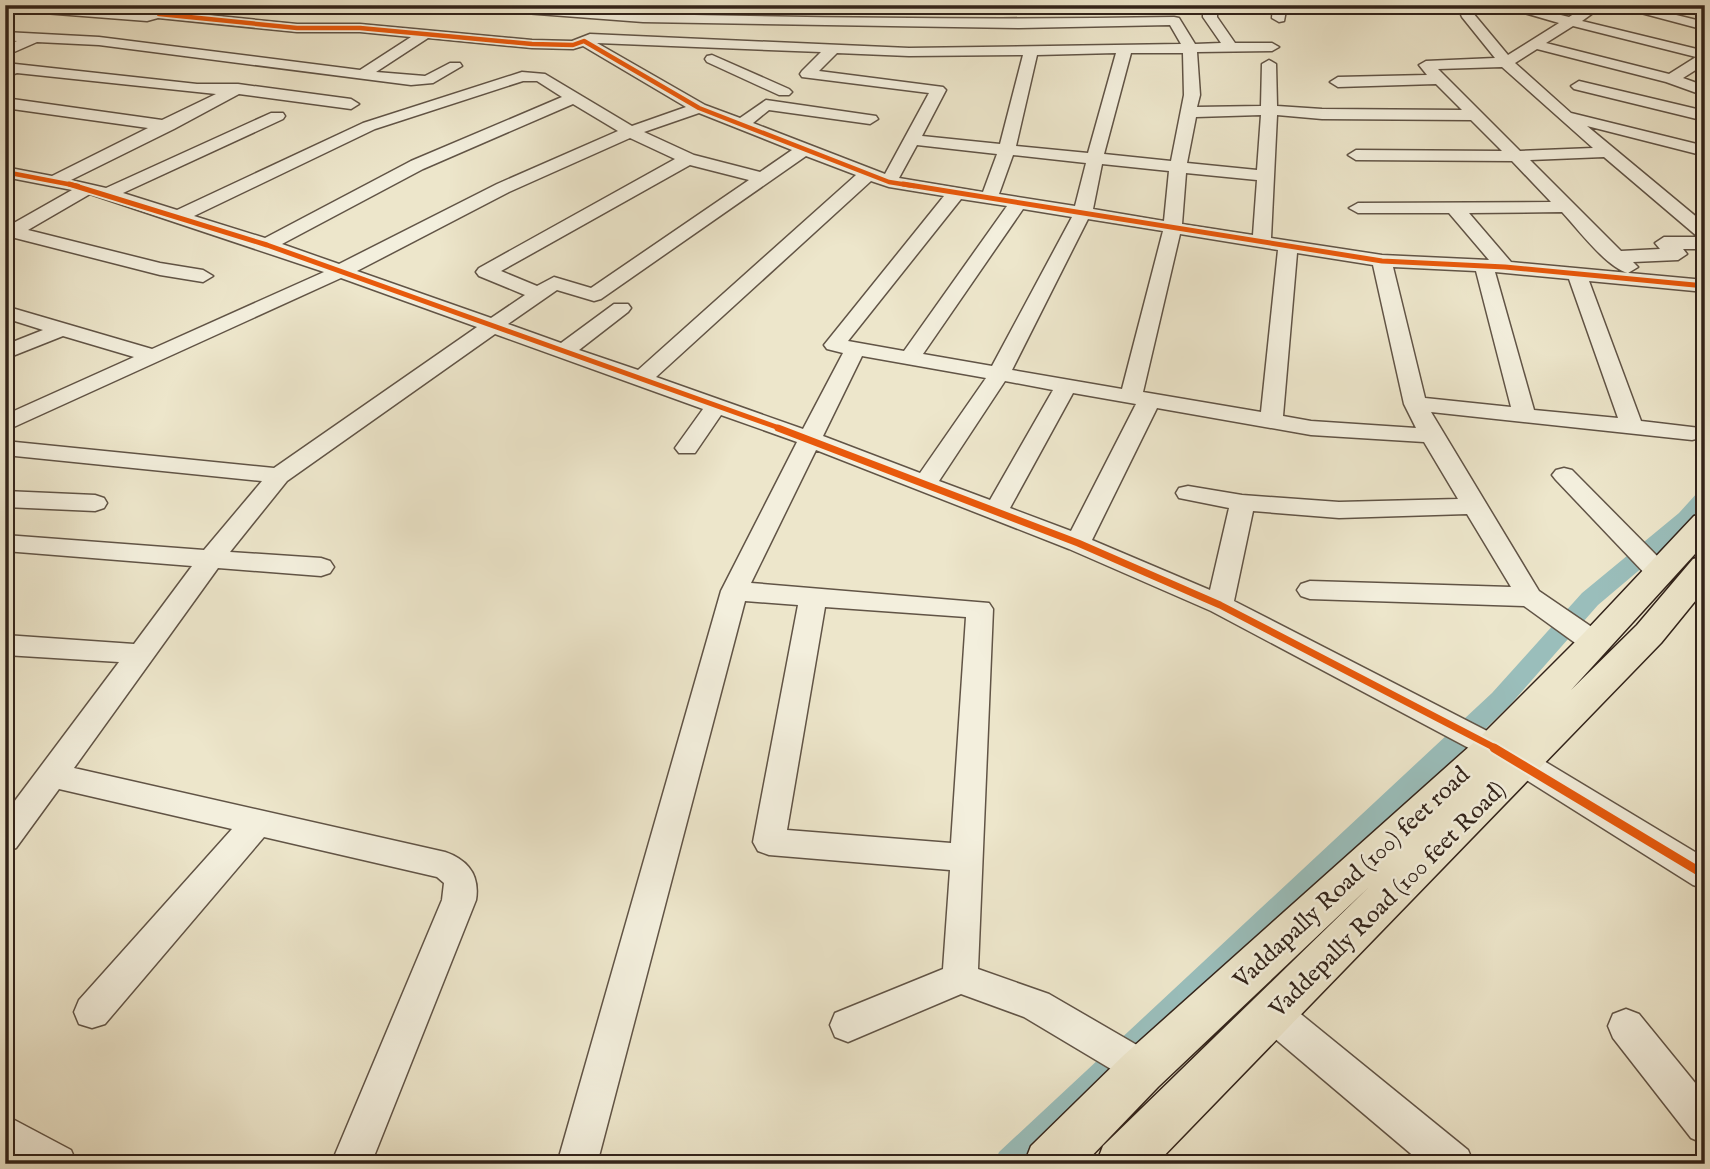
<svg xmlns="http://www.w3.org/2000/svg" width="1710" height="1169" viewBox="0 0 1710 1169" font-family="'IM FELL English',serif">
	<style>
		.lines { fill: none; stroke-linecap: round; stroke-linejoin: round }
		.canal { fill: #9abebb; fill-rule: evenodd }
		.minor-casing { stroke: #615446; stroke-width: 3 }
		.major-casing { stroke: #32231a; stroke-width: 3 }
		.minor { fill: #f3efdd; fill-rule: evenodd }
		.major { fill: #ede6cb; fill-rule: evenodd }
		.cycleway-far3-casing { stroke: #f3efdd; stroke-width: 7 }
		.cycleway-far2-casing { stroke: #f3efdd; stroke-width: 9 }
		.cycleway-far1-casing { stroke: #f3efdd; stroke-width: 11 }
		.cycleway-casing { stroke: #f3efdd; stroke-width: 13 }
		.cycleway-far3 { stroke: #e8590c; stroke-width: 4.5 }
		.cycleway-far2 { stroke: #e8590c; stroke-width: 5 }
		.cycleway-far1 { stroke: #e8590c; stroke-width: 7 }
		.cycleway { stroke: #e8590c; stroke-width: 9 }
		.labels { text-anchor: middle; stroke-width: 5; stroke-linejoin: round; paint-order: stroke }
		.near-street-label { font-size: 24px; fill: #32231a; stroke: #f3efdd }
	</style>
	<rect width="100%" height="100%" fill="#ede6cb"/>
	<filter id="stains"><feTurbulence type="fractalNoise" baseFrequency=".00286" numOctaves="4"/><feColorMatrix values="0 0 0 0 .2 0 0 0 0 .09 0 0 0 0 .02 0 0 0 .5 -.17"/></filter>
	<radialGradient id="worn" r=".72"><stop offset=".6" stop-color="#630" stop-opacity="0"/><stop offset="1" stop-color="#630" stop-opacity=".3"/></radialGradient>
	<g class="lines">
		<path class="canal" d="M1705 491V511L1695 523 1598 605 1510 705 1036 1164H994L999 1152 1492 693 1582 593 1679 513 1698 492Z"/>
		<defs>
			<g id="minor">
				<path d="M5 5H47L146 13 175 5 181 9 178 12 297 24H360L532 40 572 41 590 34 909 48 1181 44 1170 25 1019 28 643 22 473 9 467 5C527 5 587 13 647 14 823 18 998 20 1174 17L1179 18 1195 44 1221 43 1203 17V5H1217V17L1235 43H1272L1279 47 1272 51 1197 52 1200 95 1197 107 1261 106 1262 64 1269 60 1276 64 1277 106 1322 109 1462 110 1436 84 1338 87 1330 82 1338 77 1427 75 1419 65 1426 61 1495 58 1462 17 1457 5H1471L1473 13 1508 55 1559 23 1497 5H1520L1569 17 1588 5H1604L1582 21 1705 51V64L1683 78 1705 86V96L1666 82 1537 49 1515 63 1571 113 1705 146V156L1587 126 1705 224V249H1683L1687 254 1678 260 1633 262 1638 267 1628 273C1607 268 1577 228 1562 212L1469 213 1511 262 1705 280V292L1589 281 1641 421 1700 428 1703 433 1700 438 1692 440 1431 412 1539 591 1605 636 1609 643 1605 650 1595 653 1585 650 1524 606 1310 599 1301 596 1297 590 1301 584 1310 581 1511 587 1467 514 1339 518 1253 511 1234 601 1534 755 1705 858V889L1693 885 1512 771 1211 611 1069 549 816 450 751 583 989 603 993 609 978 969 1049 994 1142 1048 1154 1059 1160 1071 1154 1083 1141 1089 1128 1083 1116 1072 1024 1017 961 994 848 1042 835 1037 830 1025 835 1013 943 969 950 870 769 855 758 851 753 842 798 605 745 601 597 1164H557L721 591 797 442 721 415 695 453H679L675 448 703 409 495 334 287 481 230 552 321 558 330 561 334 567 330 573 321 576 218 568 74 768 445 852C468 860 480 875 476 900L371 1164H331L442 900 444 883 437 877 264 837 105 1024 92 1028 79 1024 74 1012 79 1000 232 829 59 789 16 848 5 852V814L119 662 5 655V635L134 644 192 566 5 551V535L204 550 262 481 5 455V441L274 468 477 327 341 278 5 431V415L134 357 63 336 5 359V345L43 330 5 318V306L152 349 324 272 90 194 28 230 160 263 203 270 213 276 203 282 160 275 15 238 5 241V228L72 190 5 177V167L52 176 148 128 5 108V98L162 120 216 94 17 73 5 77V67L15 64 197 84H238L351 99 359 104 351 109 239 94 174 129 71 180 106 188 271 113H283L285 116 283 119 123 193 177 210 363 123 522 72 545 74 632 126 686 107 583 46 573 49 532 48 428 38 376 72 425 76 450 63H460L462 66 433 83 411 85 99 45 37 42 5 56V46L17 41 5 40V32L99 37 360 70 411 37 360 32H297L158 18 147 21 5 10ZM1573 26 1696 57 1669 74 1546 43ZM597 43 821 52 802 71 800 74 802 77 929 93 885 174 753 123 769 110 870 124 878 119 876 116 766 100 740 118 705 105ZM837 53 909 56 1023 55 1000 144 922 136 946 90 943 87 819 71ZM1116 53 1088 153 1016 146 1037 55ZM1131 53H1183L1184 95 1171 161 1104 154ZM1502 67 1593 148 1520 151 1438 69ZM523 81H537L562 97 411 161 265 238 194 216 375 129ZM573 104 618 131 497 184 339 264 282 244 423 169ZM699 113 792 150 760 172 694 155 644 132ZM1261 115 1257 170 1187 163 1196 117ZM1277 115 1322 119 1471 120 1502 151 1356 150 1348 155 1356 160 1512 161 1551 202 1358 203 1349 208 1358 213H1449L1489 260 1382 255 1271 238ZM630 138 675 159 479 268 476 272 479 276 525 295 491 318 357 271 509 192ZM917 145 997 154 983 192 899 178ZM1013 155 1086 163 1075 206 999 194ZM806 156 856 175 638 370 579 350 628 312 631 308 628 304H614L561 343 508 324 557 290 594 301 601 299ZM1604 157 1698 237H1701H1664L1655 243 1660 249 1621 251 1530 160ZM1102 164 1169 171 1164 221 1093 209ZM690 165 749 180 591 288 554 277 537 286 501 271ZM1186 173 1257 180 1253 235 1182 224ZM871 181 889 187 944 196 824 345 827 349 843 353 803 429 656 377ZM961 199 1007 206 904 351 848 341ZM1023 209 1072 217 992 366 923 354ZM1088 219 1163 231 1122 389 1012 370ZM1180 234 1278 250 1261 412 1143 392ZM1297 253 1373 265 1404 404 1416 428 1311 421 1283 416ZM1393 267 1476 271 1511 407 1425 398ZM1495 272 1569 279 1618 418 1534 410ZM862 356 986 378 920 473 823 436ZM1005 381 1053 390 990 500 939 481ZM1073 393 1136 404 1071 531 1010 508ZM1157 408 1311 435 1424 442 1458 499 1339 502 1242 495 1188 486 1179 488 1176 493 1179 498 1229 508 1210 590 1092 540ZM825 607 966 617 951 843 787 830Z"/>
				<path d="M332 5H347L337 12 332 11Z"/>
				<path d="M1273 5H1287L1284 21 1279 22 1272 18Z"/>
				<path d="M1611 5H1635L1705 22V30Z"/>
				<path d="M712 55 789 89 792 92 789 95H779L707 62 705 59 707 56Z"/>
				<path d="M1579 81 1705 111V121L1574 89 1571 86Z"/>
				<path d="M1564 468 1572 470 1668 567 1672 573 1668 579 1659 582 1650 579 1556 480 1552 475 1556 470Z"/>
				<path d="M5 491 95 495 104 498 107 503 104 508 95 511 5 507Z"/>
				<path d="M1273 998 1286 1002 1468 1150 1474 1164H1423L1260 1026 1255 1014 1260 1002Z"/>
				<path d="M1626 1009 1639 1014 1705 1095V1144L1691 1138 1613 1038 1608 1026 1613 1014Z"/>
				<path d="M5 1115 71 1150 77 1164H19L5 1156Z"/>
			</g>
			<path id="major" d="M1705 513V543L1571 690 1637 625 1693 559 1705 556V589L1661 643 1156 1164H1096L1103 1146 1369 887 1158 1087 1084 1164H1024L1031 1146 1124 1055 1480 737 1583 634 1694 516Z"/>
		</defs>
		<use href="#minor" class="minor-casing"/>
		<use href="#major" class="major-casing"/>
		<use href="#minor" class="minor"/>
		<use href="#major" class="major"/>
		<defs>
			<g id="cycleway-far3">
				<path d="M159 14 297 28H360L532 44 573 45 584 41 699 108 889 182 914 186"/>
				<path d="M5 172 78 186"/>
			</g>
			<g id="cycleway-far2">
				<path d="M69 184 267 245 782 429"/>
				<path d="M903 184 1382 261 1505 267 1705 286"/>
			</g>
			<path id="cycleway-far1" d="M778 428 1078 543 1220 605 1497 749"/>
			<path id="cycleway" d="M1494 748 1705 875"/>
		</defs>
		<use href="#cycleway-far3" class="cycleway-far3-casing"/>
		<use href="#cycleway-far2" class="cycleway-far2-casing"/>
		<use href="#cycleway-far1" class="cycleway-far1-casing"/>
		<use href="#cycleway" class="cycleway-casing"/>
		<use href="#cycleway-far3" class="cycleway-far3"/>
		<use href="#cycleway-far2" class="cycleway-far2"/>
		<use href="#cycleway-far1" class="cycleway-far1"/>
		<use href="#cycleway" class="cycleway"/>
	</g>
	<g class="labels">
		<g class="near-street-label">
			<text transform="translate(1351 877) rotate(-43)" y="8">Vaddapally Road (100) feet road</text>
			<text transform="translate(1387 899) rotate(-45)" y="8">Vaddepally Road (100 feet Road)</text>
		</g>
	</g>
	<rect width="1710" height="1169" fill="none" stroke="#ede6cb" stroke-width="28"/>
	<rect x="7" y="7" width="1696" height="1155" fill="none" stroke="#32231a" stroke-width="3.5"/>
	<rect x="14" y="14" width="1682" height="1141" fill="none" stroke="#32231a" stroke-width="2"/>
	<rect width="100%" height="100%" filter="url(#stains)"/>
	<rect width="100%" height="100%" fill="url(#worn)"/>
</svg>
